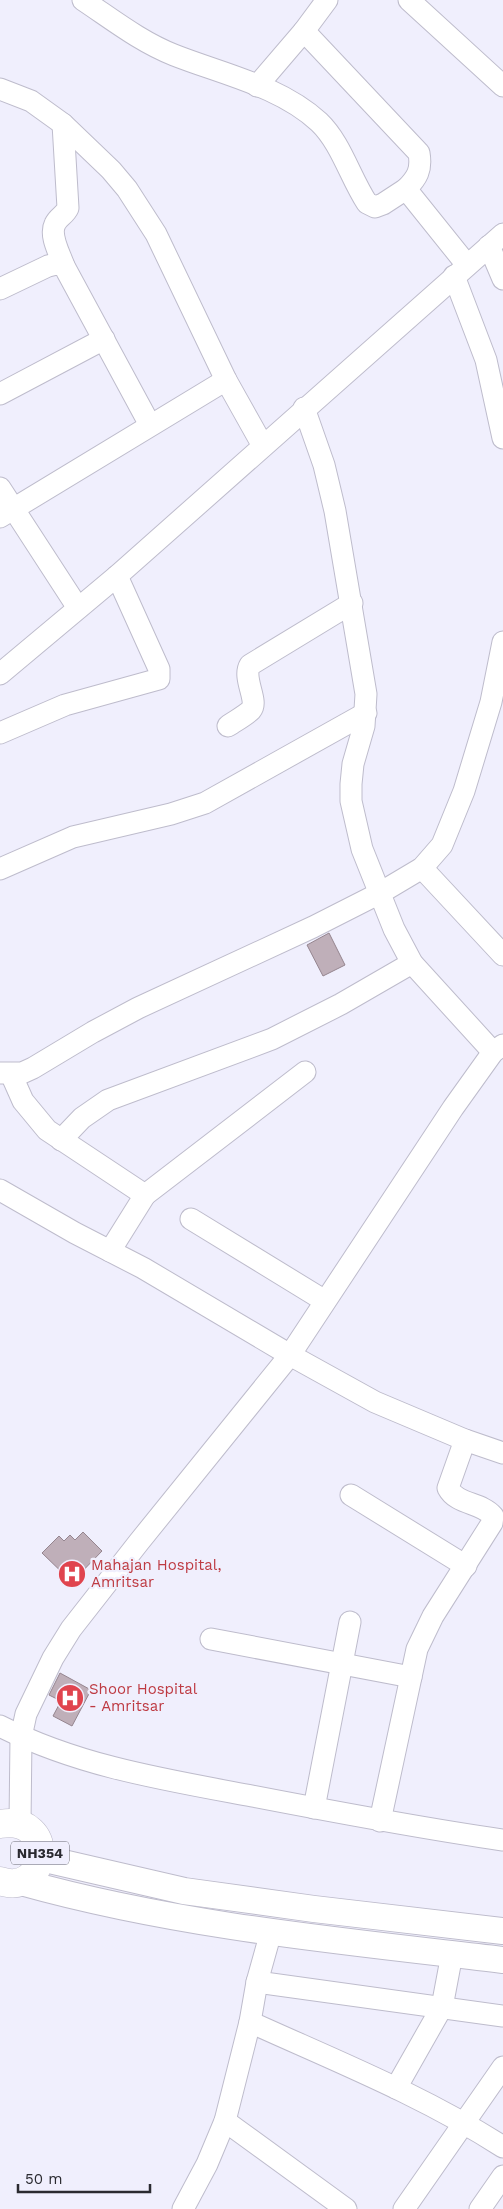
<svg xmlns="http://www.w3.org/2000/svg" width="503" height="2209" viewBox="0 0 503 2209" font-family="'Work Sans',sans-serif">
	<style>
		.building { fill: #bfafb9; stroke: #95858f }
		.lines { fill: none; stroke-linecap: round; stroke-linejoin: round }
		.minor-casing { stroke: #bebccc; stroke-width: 23 }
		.major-casing { stroke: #bebccc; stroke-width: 28 }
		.highway-casing { stroke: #bebccc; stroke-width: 29 }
		.minor { stroke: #fff; stroke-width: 21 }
		.major { stroke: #fff; stroke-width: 26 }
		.highway { stroke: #fff; stroke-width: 28 }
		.labels { text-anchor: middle; stroke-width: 4.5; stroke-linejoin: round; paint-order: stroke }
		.shield { fill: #f0effd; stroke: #65656e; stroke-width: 1 }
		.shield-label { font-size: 14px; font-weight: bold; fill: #2a2a30 }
		.health-label { font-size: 15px; fill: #be3a42; stroke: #f0effd; text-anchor: start }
	</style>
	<rect width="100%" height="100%" fill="#f0effd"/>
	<g class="building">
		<path d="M329 933 345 965 323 976 307 945Z"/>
		<path d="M83 1532 102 1551 72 1582 42 1553 59 1536 64 1541 70 1535 75 1540Z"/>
		<path d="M60 1673 91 1690 72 1726 53 1716 61 1701 49 1695Z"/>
	</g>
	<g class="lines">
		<defs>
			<g id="minor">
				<path d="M83 0C113 20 141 42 174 55 222 74 280 86 319 122 341 143 350 177 367 203L375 207 383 204 406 189 467 265"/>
				<path d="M409 0 503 86"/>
				<path d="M304 31 327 0"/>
				<path d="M257 86 304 31 419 153C422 170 417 178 406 189"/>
				<path d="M0 89 31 101 63 124 111 170 127 189 156 234 226 380 263 446"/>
				<path d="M63 124 68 208C65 215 58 217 55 224 49 236 60 254 64 266"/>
				<path d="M489 246 503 279"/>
				<path d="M454 276 486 360 503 438"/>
				<path d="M0 289 48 266 56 264 64 266 150 425"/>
				<path d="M0 394 104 339"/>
				<path d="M304 408 324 465 335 511 366 694 364 726 353 764 351 784V801L362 849 394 929 412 963 493 1052"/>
				<path d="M0 488 78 608"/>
				<path d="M0 517 226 380"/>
				<path d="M0 674 117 576 503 234"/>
				<path d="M228 726C235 721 245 716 251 710 259 701 242 678 250 665L352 603"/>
				<path d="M0 733 65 705 159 679V669L117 576"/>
				<path d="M422 868 503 955"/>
				<path d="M0 869 73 837 171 814 205 803 366 713"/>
				<path d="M0 1073H22L33 1068 93 1032 138 1008 313 927 380 893 422 868 442 845 464 791 491 702 503 642"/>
				<path d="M11 1074 23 1101 47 1130 145 1195 110 1251"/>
				<path d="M61 1140 82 1118 108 1100 272 1039 341 1004 412 963"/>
				<path d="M0 1190 75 1233 143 1268 290 1355 375 1402 465 1440 503 1453"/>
				<path d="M145 1195 305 1072"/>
				<path d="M191 1219 325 1301"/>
				<path d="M351 1495 466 1566"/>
				<path d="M211 1639 411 1677"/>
				<path d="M0 1726C78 1766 166 1780 252 1796 335 1812 419 1828 503 1840"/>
				<path d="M314 1808 350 1622"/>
				<path d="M380 1821 417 1649 433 1616 492 1523 493 1516C481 1502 457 1505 448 1488L465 1440"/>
				<path d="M20 1824 21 1737 26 1714 53 1658 71 1629 139 1542 290 1355 453 1108 493 1052 503 1045"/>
				<path d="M257 1982 503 2016"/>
				<path d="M250 2022C336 2061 424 2096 503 2147"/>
				<path d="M396 2088 442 2007 452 1954"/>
				<path d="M225 2121 346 2209"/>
				<path d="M183 2209 207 2164 225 2121 250 2022 257 1982 271 1932"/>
				<path d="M404 2209 503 2067"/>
				<path d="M480 2209 503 2176"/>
			</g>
			<g id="major">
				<path d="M41 1858 184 1891 314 1909 503 1931"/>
				<path d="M21 1882C178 1926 341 1941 503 1960"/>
			</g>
			<path id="highway" d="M0 1824C58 1814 48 1898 0 1881"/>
		</defs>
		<use href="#minor" class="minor-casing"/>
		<use href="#major" class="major-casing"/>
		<use href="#highway" class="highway-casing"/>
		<use href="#minor" class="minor"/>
		<use href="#major" class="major"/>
		<use href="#highway" class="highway"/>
	</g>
	<defs>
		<symbol id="hospital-disc" viewBox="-11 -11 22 22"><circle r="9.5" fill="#e0444e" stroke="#f0effd"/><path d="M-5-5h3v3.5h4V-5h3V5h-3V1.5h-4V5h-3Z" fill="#fff"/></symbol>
	</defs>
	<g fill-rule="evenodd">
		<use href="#hospital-disc" x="56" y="1558" width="32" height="32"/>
		<use href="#hospital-disc" x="54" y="1682" width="32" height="32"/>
	</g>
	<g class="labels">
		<rect class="shield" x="11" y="1841.5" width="58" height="23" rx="4"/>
		<g class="shield-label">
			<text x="40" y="1858">NH354</text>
		</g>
		<g class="health-label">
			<text x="91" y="1570">Mahajan Hospital,<tspan x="91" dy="17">Amritsar</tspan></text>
			<text x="89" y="1694">Shoor Hospital<tspan x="89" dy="17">- Amritsar</tspan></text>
		</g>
	</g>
	<path d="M18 2184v8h132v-8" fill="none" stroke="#2a2a30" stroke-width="2.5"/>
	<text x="25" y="2184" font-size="15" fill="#2a2a30" stroke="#f0effd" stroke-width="4" paint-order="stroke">50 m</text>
</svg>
